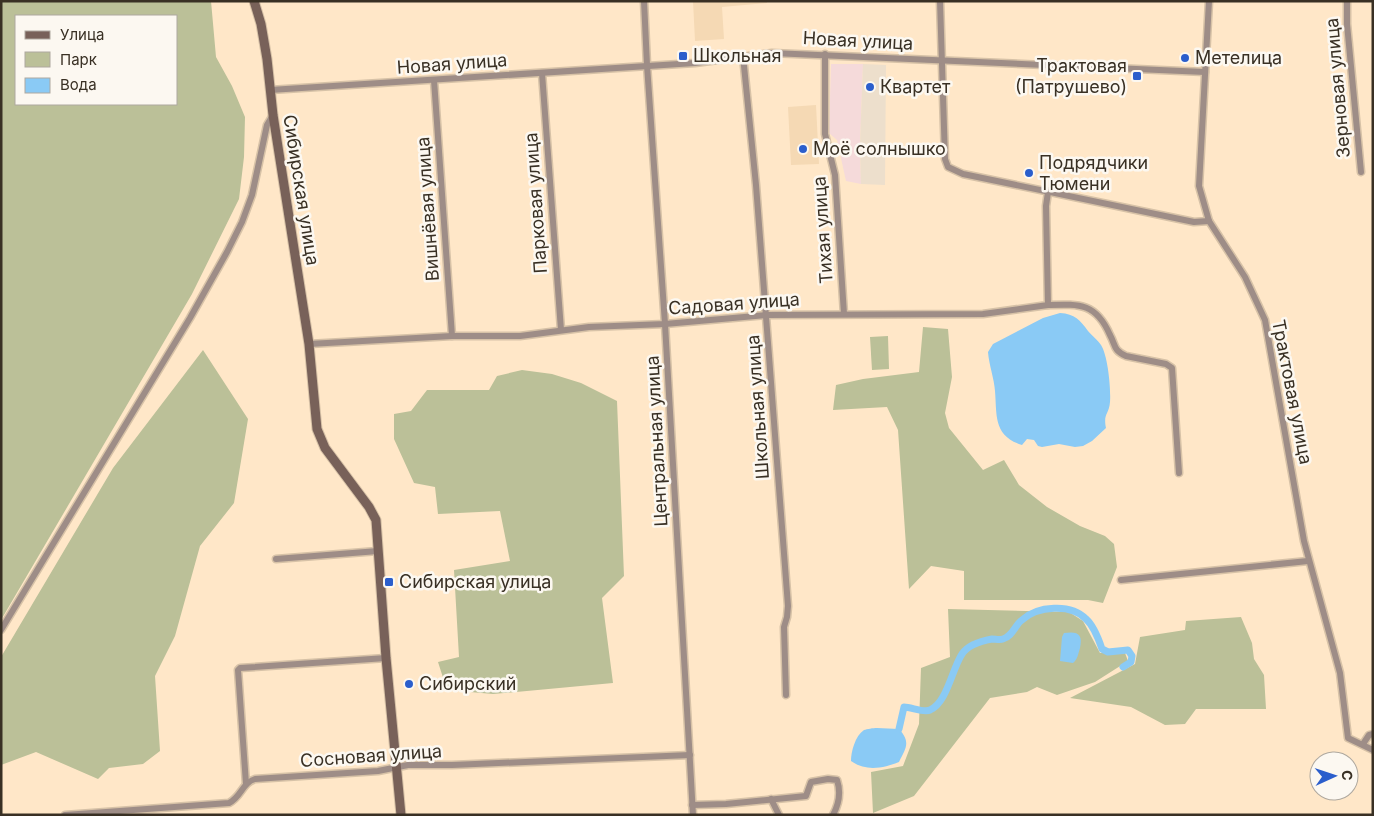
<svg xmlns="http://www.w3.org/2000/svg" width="1374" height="816" viewBox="0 0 1374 816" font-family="Inter,sans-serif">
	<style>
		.commercial { fill: #f5dada }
		.industrial { fill: #eddfcc }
		.built { fill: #f5d9b4 }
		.green { fill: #bbc098; fill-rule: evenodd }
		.water { fill: #8acaf5 }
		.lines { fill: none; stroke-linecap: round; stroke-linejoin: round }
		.canal { stroke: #8acaf5; stroke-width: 7 }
		.street-casing { stroke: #d7c2a7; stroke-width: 9 }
		.secondary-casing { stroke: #d7c2a7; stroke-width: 11 }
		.street { stroke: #9e8d87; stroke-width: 6 }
		.secondary { stroke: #786159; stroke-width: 9 }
		.poi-dot { fill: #2b5ecc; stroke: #fcf8f1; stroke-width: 2 }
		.labels { text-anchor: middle; stroke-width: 5; stroke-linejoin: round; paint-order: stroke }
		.street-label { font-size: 18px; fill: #393024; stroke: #fcf8f1 }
		.poi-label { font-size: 18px; fill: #393024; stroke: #fcf8f1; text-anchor: start }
	</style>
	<rect width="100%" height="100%" fill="#ffe7c8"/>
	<path class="commercial" d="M831 64H863L860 145 861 184 846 181 837 140 829 133Z"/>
	<path class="industrial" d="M863 64 886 65 885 185 861 184 860 145Z"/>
	<g class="built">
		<path d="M693 1H767V3L722 7 724 39 695 41Z"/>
		<path d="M816 105 819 164 791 165 788 107Z"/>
	</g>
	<g class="green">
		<path d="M1 1H211L216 57 232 86 245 117 244 157 239 199 192 294 1 620ZM16 16H176V104H16Z"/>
		<path d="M923 327 948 329 952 377 945 413 949 428 983 470 1004 460 1019 485 1047 507 1080 526 1105 536 1114 544 1117 567 1103 603 1088 600H964V571L931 566 909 589 898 430 887 407 833 410 836 385 863 379 919 372Z"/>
		<path d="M888 336 889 369 872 370 870 337Z"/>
		<path d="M203 350 248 419 234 503 200 546 175 636 155 676 160 751 143 764 109 768 98 779 36 752 1 765V657L113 468Z"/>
		<path d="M522 370 552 374 581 383 617 401 624 576 602 598 613 683 493 694 447 690 438 662 459 657 454 570 510 561 500 511 438 514 435 487 414 483 394 439V414L411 411 427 390H489L497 376Z"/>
		<path d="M948 609 1069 612 1083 621 1100 653H1125L1128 661 1095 682 1057 695 1037 687 1027 692 990 698 914 796 873 813 871 772 903 766 919 724 921 668 950 657Z"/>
		<path d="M1241 617 1252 643 1254 659 1264 675 1266 709H1196L1185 724 1165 725 1131 707 1070 698 1135 664 1140 637 1185 630 1186 621Z"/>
	</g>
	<g class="water">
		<path d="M1060 313C1075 314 1080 320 1088 331 1092 336 1098 340 1101 345 1108 356 1111 389 1110 402 1109 415 1103 413 1106 428L1092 441 1083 446 1075 447 1059 444 1042 447 1038 446 1034 440 1027 439 1022 445C993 436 997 415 995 391 994 378 989 365 988 352L993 344 1043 318Z"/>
		<path d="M1064 633C1078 631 1083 634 1080 648 1078 654 1078 659 1073 663L1060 661 1062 637Z"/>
		<path d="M877 728 899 729C911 742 906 748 899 762 884 768 866 772 851 761 851 752 855 736 864 730 867 729 873 728 877 728Z"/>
	</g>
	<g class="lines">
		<path class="canal" d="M899 729 904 707C911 707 924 713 930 710 947 703 952 669 962 654 968 645 981 641 992 639 995 639 1000 640 1003 639 1013 636 1015 625 1022 620 1037 606 1071 603 1086 619 1094 626 1099 640 1102 649L1108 652 1128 650 1132 656 1131 662 1123 667"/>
		<defs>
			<g id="street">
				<path d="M644 1 647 65 665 324 693 815"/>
				<path d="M940 1 945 159 948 167 963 174 1194 222 1209 221"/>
				<path d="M1209 1 1199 186 1209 221 1245 277 1265 320 1304 541 1340 673 1348 738 1373 750"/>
				<path d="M1347 1V24L1361 172"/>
				<path d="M825 54V134L835 175 844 314"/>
				<path d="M743 56 756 185 788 606 787 617 784 627 786 695"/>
				<path d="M542 73 561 330"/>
				<path d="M434 80 452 336"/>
				<path d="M270 90 695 63 772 53 1205 72"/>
				<path d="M1048 305C1080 304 1096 303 1110 335 1116 346 1113 350 1126 356L1166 364 1172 368 1179 473"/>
				<path d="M309 344 452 336H520L589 327 665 324 766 315 983 314 1048 305 1046 206 1048 192"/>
				<path d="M276 559 378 551"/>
				<path d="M1121 580 1308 561"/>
				<path d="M1 630 190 318 227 252 242 222 252 195 267 125 273 115"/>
				<path d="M1363 744 1369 735 1373 734"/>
				<path d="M246 784 238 670 240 668 386 658"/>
				<path d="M771 799 779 815"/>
				<path d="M692 805 726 804 806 796 811 782 828 779 837 780C841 792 839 804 833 815"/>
				<path d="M65 815 229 803C242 796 242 783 255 779L378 771 408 765H452L690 755"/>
			</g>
			<path id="secondary" d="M254 1 261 24 267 59 273 115 309 344 317 429 325 448 369 507 376 520 386 658 401 815"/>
		</defs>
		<use href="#street" class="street-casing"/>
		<use href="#secondary" class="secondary-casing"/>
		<use href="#street" class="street"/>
		<use href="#secondary" class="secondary"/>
	</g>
	<g class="poi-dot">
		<rect x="678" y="51" width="10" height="10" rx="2.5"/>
		<circle cx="1185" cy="58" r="5"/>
		<rect x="1132" y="71" width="10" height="10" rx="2.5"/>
		<circle cx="870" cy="87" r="5"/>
		<circle cx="803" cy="149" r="5"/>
		<circle cx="1029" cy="173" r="5"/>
		<rect x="384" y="577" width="10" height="10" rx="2.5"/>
		<circle cx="409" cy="684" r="5"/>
	</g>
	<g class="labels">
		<g class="street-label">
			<text transform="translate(858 41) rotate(3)" y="6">Новая улица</text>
			<text transform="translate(452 64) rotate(-4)" y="6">Новая улица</text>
			<text transform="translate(1338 88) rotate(-95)" y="6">Зерновая улица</text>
			<text transform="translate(301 190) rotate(81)" y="6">Сибирская улица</text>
			<text transform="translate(536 203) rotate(-94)" y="6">Парковая улица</text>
			<text transform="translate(428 209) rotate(-94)" y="6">Вишнёвая улица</text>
			<text transform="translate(823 230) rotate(-94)" y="6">Тихая улица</text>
			<text transform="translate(734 304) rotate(-4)" y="6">Садовая улица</text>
			<text transform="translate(1292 392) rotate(79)" y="6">Трактовая улица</text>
			<text transform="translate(758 407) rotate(-94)" y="6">Школьная улица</text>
			<text transform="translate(657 441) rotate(-93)" y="6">Центральная улица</text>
			<text transform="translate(371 756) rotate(-4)" y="6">Сосновая улица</text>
		</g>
		<g class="poi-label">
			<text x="693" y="62">Школьная</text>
			<text x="1195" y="64">Метелица</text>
			<text x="1127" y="72" text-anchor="end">Трактовая<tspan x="1127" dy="21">(Патрушево)</tspan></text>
			<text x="880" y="93">Квартет</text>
			<text x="813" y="155">Моё солнышко</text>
			<text x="1039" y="169">Подрядчики<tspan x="1039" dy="21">Тюмени</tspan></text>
			<text x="399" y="588">Сибирская улица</text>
			<text x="419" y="690">Сибирский</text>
		</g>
	</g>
	<rect width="1374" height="816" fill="none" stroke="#393024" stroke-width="5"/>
	<rect x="15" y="15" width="162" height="90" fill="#fcf8f1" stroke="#aea89f"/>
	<rect x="25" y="31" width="25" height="8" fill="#786159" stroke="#aea89f"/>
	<text x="60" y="40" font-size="15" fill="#393024">Улица</text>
	<rect x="25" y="52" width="25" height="15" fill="#bbc098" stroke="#aea89f"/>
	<text x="60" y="65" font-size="15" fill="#393024">Парк</text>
	<rect x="25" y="78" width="25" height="15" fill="#8acaf5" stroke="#aea89f"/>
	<text x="60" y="90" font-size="15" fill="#393024">Вода</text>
	<g transform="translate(1334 776) rotate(87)"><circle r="24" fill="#fcf8f1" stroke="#aea89f"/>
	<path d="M0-4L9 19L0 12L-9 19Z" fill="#2b5ecc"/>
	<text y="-8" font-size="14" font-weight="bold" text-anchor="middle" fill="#393024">С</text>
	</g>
</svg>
